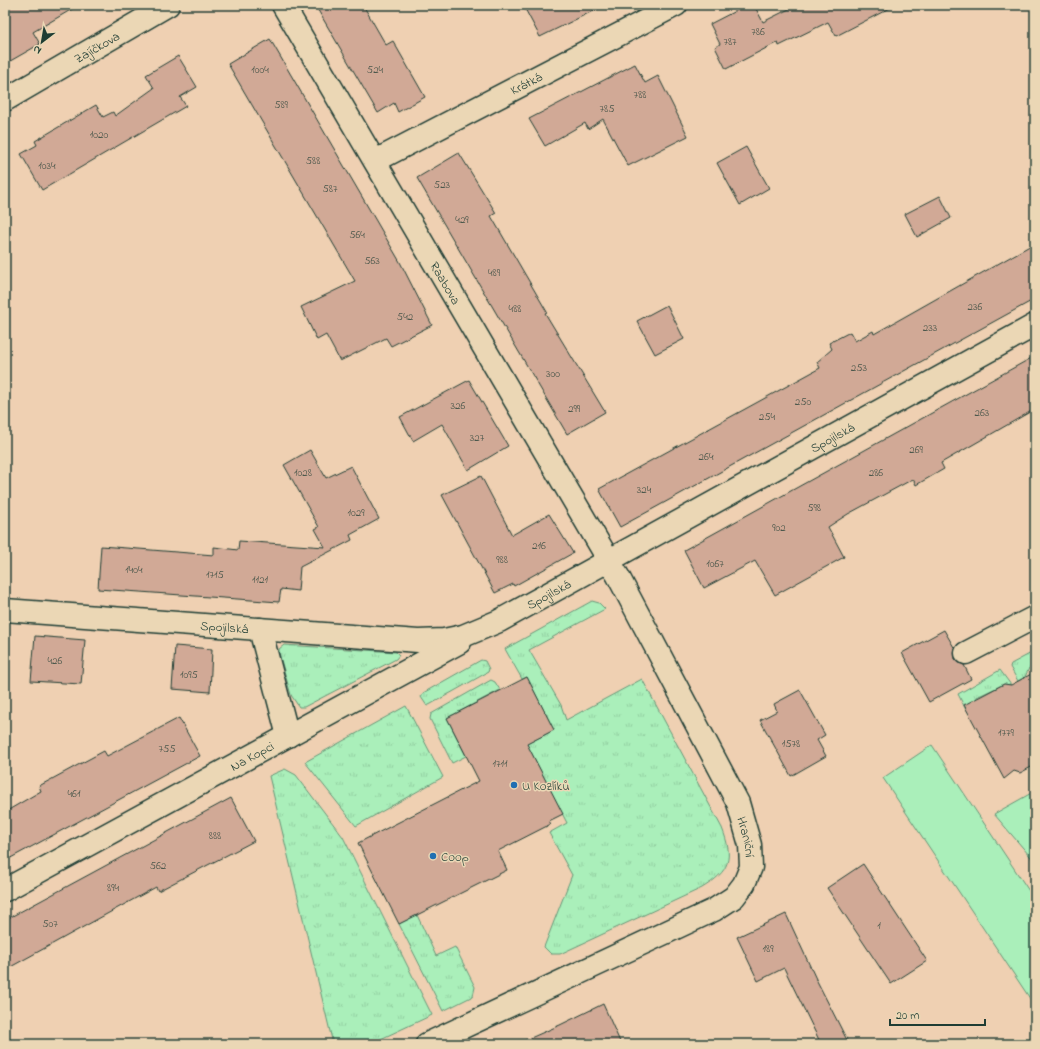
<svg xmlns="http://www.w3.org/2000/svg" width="1040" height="1049" viewBox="0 0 1040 1049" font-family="'Indie Flower',sans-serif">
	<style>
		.grass { fill: url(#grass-tufts); stroke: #649677 }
		.park { fill: #aaefba; stroke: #649677 }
		.building { fill: #d1a996; stroke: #1f3d34 }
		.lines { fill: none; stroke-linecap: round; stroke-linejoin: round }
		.minor-casing { stroke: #1f3d34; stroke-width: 25 }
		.minor { stroke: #ebd7b5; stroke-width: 22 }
		.poi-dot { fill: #1f6fb2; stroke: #ebd7b5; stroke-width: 1.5 }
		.labels { text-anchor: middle; stroke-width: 3; stroke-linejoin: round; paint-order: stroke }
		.number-label { font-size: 11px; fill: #4c584c }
		.street-label { font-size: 13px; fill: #1f3d34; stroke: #ebd7b5 }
		.poi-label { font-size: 13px; fill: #1f3d34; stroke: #ebd7b5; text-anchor: start }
	</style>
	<defs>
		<pattern id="grass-tufts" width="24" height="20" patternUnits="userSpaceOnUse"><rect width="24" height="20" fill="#aaefba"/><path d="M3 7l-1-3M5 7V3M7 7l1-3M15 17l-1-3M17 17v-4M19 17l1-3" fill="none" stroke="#92cea0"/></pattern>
	</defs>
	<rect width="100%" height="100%" fill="#efd0b2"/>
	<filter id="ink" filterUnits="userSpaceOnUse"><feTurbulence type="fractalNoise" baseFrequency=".025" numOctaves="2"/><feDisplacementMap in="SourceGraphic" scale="8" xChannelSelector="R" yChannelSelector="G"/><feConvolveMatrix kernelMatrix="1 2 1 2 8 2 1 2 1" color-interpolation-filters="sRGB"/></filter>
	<g filter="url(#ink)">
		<g class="grass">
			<path d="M592 601 599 603 605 609 529 650 561 705 566 720 642 679 722 828C734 859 730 871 702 888L560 954H551L544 947 572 875 549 833 567 823 527 744 554 730 527 677 522 679 505 649Z"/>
			<path d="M284 645 396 652 399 655 396 659 304 707H299L291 695 279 653V649Z"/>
			<path d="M1035 651V667L1029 668 1025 677 1018 681 1010 667 1011 664Z"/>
			<path d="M481 660 485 661 489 669 488 672 431 704 427 706 421 697 423 693Z"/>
			<path d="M1000 670 1011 685 1004 684 977 697 973 706 966 710 958 694Z"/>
			<path d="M491 680 495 682 500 690 447 718 466 756 452 763 430 719 431 714Z"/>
			<path d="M406 706 443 777 356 826 305 762Z"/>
			<path d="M285 769 296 775 343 837 432 1015 370 1044H333L269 776Z"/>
			<path d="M417 915 436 956 455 947 475 987 473 996 443 1011 399 924Z"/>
		</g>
		<g class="park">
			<path d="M932 745 1035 900V998L1031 1000 883 778Z"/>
			<path d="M1035 791V862L994 814Z"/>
		</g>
		<g class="building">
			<path d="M5 5H79L33 32 40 44 5 64Z"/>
			<path d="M315 5H363L386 45 393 41 425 97 398 112 394 103 378 113Z"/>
			<path d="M523 5H605L540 37Z"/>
			<path d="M747 5H754L763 22 797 5H896L836 36 828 22 779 46 778 42 726 69 715 47 720 44 710 24Z"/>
			<path d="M270 39 400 262 432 325 391 346 386 338 340 361 326 335 317 340 301 307 355 281 228 64Z"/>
			<path d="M178 56 197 87 180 97 186 106 42 190 21 154 37 145 35 141 96 105 103 117 113 112 115 116 154 88 146 75Z"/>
			<path d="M635 64 645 83 658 76 688 136 628 166 603 119 588 129 585 123 545 146 529 119Z"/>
			<path d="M746 147 769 188 740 205 717 163Z"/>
			<path d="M459 153 496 213 491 216 547 312 545 313 605 412 567 434 417 178Z"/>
			<path d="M940 196 951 218 917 237 905 214Z"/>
			<path d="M1035 243V299L620 527 599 489 820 368 817 362 832 349 829 343 850 332 855 341 873 331 874 334Z"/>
			<path d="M667 305 684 339 655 354 637 321Z"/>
			<path d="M1035 356V409L941 463 944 469 916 485 913 479 848 514 828 527 844 557 775 595 755 561 704 588 684 550Z"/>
			<path d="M469 380 508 446 468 470 442 424 413 441 400 417Z"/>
			<path d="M310 450 326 478 351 466 379 519 350 535 352 540 300 567 298 591 281 589 279 602 98 589 101 546 214 555V547L238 550 239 541 325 547 315 529 319 527 284 465Z"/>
			<path d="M481 476 512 535 549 514 573 553 514 586 513 584 495 593 442 495Z"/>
			<path d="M944 630 955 649V659L964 665 971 679 929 702 902 653Z"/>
			<path d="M35 636 85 640 81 684 31 681Z"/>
			<path d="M175 646 212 649 210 692 172 689Z"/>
			<path d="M1035 672V765L1020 773 1014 771 1004 779 964 705 1004 684 1011 685Z"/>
			<path d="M527 677 554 730 527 744 563 814 549 821 551 824 498 851 507 870 399 924 358 843 479 781 447 718Z"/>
			<path d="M800 690 825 735 817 740 826 756 791 776 760 720 777 711 774 704Z"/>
			<path d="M179 718 200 756 5 861V812L41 791 39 786 104 751 107 756Z"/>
			<path d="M231 798 254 841 158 891 156 887 5 970V920Z"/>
			<path d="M863 864 927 961 891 984 827 888Z"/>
			<path d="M786 914 816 979 849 1044H821L784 968 758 981 737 937Z"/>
			<path d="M603 1004 621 1044H517L560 1025Z"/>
		</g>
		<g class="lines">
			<defs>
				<g id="minor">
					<path id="s1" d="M283 5 618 576 738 803 750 845 751 867 744 884 734 897 714 910 427 1044"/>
					<path id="s2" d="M5 100 168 5"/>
					<path id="s3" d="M375 161 676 5"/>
					<path id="s4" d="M5 610 418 641 444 640 463 636 499 621 1035 325"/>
					<path d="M260 629 288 736"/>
					<path d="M966 653 1035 617"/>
					<path id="s5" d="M5 890 460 642"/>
				</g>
			</defs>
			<use href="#minor" class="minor-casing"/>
			<use href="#minor" class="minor"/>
		</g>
	</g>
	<g class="poi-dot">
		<circle cx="514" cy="785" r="4"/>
		<circle cx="433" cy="856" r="4"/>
	</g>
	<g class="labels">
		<g class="number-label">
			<text x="758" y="35">786</text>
			<text x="730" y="45">787</text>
			<text x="260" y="73">1004</text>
			<text x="375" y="73">524</text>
			<text x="640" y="98">788</text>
			<text x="281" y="108">589</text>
			<text x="607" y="112">785</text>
			<text x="99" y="138">1020</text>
			<text x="313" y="164">588</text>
			<text x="47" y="169">1034</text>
			<text x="442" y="188">523</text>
			<text x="330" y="192">587</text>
			<text x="462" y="223">429</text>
			<text x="357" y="238">564</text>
			<text x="372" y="264">563</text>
			<text x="494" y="276">489</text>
			<text x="975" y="310">236</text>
			<text x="515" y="312">488</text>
			<text x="405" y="320">542</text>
			<text x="930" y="331">233</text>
			<text x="859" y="371">253</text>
			<text x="553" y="377">300</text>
			<text x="803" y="405">250</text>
			<text x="458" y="409">326</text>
			<text x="574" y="412">299</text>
			<text x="982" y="416">263</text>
			<text x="767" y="420">254</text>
			<text x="477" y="441">327</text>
			<text x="916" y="453">269</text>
			<text x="706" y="460">264</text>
			<text x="303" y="476">1028</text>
			<text x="876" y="476">286</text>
			<text x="644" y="493">324</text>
			<text x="814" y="511">598</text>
			<text x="356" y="516">1029</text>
			<text x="779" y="531">902</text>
			<text x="539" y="549">216</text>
			<text x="502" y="563">988</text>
			<text x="715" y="567">1067</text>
			<text x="134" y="573">1404</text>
			<text x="215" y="578">1715</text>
			<text x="260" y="583">1121</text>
			<text x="55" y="664">426</text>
			<text x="189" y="678">1095</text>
			<text x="1006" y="736">1779</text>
			<text x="791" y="747">1578</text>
			<text x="167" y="752">755</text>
			<text x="500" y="767">1711</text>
			<text x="74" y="797">461</text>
			<text x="215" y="839">888</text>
			<text x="158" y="869">562</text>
			<text x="113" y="891">894</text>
			<text x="50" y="927">507</text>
			<text x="879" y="929">1</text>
			<text x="768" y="952">189</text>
		</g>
		<g class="street-label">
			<text dy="5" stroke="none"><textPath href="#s2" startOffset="106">Zajíčkova</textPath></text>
			<text dy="5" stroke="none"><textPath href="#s3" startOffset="170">Krátká</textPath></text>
			<text dy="5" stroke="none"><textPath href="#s1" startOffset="322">Raabova</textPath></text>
			<text dy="5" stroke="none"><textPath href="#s4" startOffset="879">Spojilská</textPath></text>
			<text dy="5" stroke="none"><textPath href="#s4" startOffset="555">Spojilská</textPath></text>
			<text dy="5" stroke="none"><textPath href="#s4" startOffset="220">Spojilská</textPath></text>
			<text dy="5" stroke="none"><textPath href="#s5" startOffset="281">Na Kopci</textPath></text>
			<text dy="5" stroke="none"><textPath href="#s1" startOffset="954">Hraniční</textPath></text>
		</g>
		<g class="poi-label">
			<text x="522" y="790">U Kozlíků</text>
			<text x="441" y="861">Coop</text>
		</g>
	</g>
	<rect width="1040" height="1049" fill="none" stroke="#ebd7b5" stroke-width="20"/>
	<rect x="10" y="10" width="1020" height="1029" fill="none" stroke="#1f3d34" stroke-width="1.5" filter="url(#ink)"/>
	<g transform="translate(42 42) rotate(211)" stroke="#ebd7b5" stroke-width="3" paint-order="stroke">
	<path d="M0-3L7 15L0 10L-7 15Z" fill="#1f3d34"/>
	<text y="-6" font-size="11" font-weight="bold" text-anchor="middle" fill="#1f3d34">N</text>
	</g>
	<path d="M890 1019v6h95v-6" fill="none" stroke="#1f3d34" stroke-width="2"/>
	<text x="896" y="1019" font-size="12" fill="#1f3d34" stroke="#ebd7b5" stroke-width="3" paint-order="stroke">20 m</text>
</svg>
